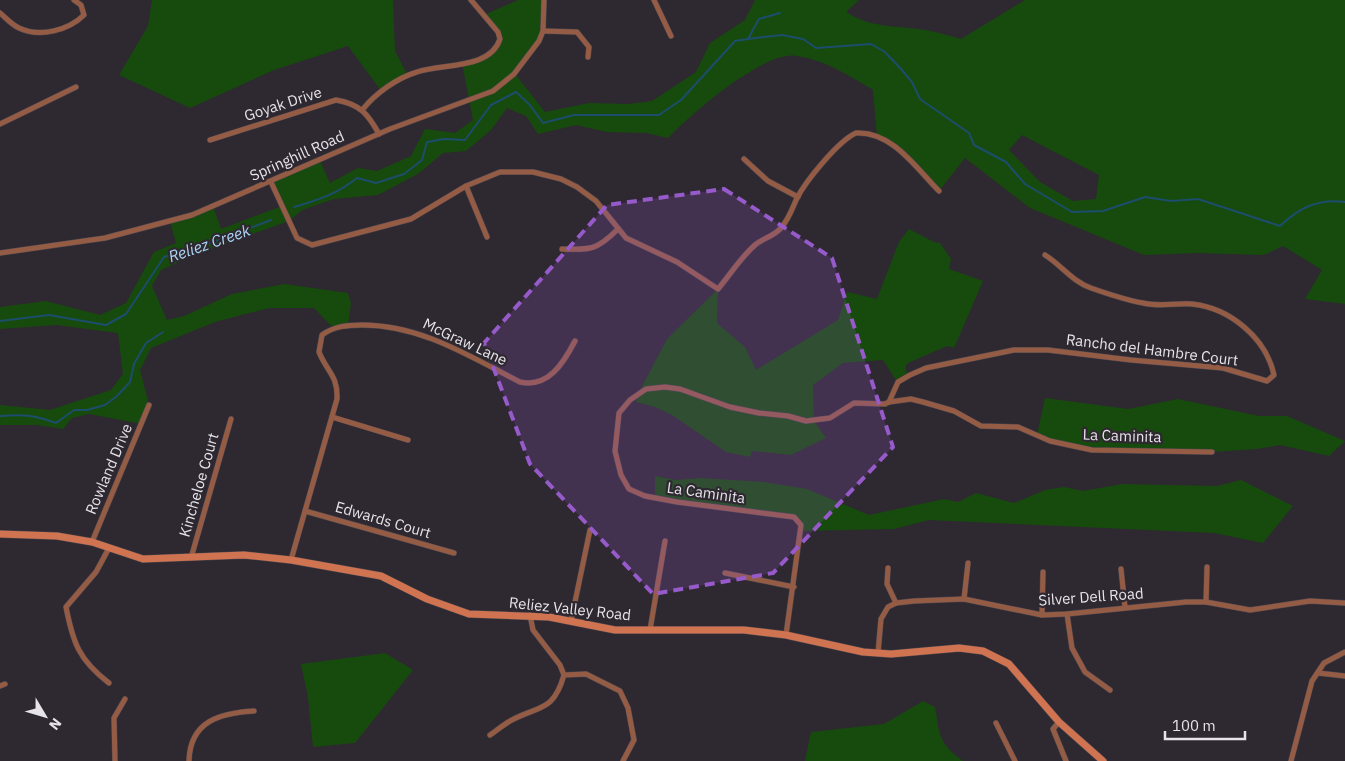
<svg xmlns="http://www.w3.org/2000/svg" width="1345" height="761" viewBox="0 0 1345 761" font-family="'IBM Plex Sans',sans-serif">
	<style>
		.green { fill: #174b0d; fill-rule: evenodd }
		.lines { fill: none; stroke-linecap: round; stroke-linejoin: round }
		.stream { stroke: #1d4d6c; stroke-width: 2 }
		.street-casing { stroke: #4b464e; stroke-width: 6 }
		.secondary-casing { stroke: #4b464e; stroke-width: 8 }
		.street { stroke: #945b45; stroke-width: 5 }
		.secondary { stroke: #cf7351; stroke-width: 7 }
		.marked { fill: #965aca; fill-opacity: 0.2; stroke: #965aca; stroke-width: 4; stroke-dasharray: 10 6; stroke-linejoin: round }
		.labels { text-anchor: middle; stroke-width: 4.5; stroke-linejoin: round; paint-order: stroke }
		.street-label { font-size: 15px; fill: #e6e3e9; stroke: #2e2831 }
		.water-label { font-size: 16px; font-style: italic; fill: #acd4f4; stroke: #2e2831 }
	</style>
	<rect width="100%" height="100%" fill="#2e2831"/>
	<g class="green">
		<path d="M152 0H393L395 51 408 76 382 92 348 46 274 70 190 108 119 75 148 26Z"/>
		<path d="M518 0H544L543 31 515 74 545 112 589 103 629 104 652 101 696 72 710 43 745 20 755 0H859L846 12C875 30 900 25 931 31 941 33 951 36 961 39L1025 0H1345V304L1305 299 1322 270 1283 246 1264 255 1196 253 1144 255 1030 208 965 158 939 191 900 151 877 136 873 90C850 76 825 60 797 56 764 50 691 114 668 138L646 133 607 132 576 125 538 134 526 116 507 108 491 130 466 151 443 153 418 174 378 195 334 199 302 210 289 221 202 252 161 270 152 286 167 320 184 316 232 294 284 284 348 293 351 303 348 325 334 329 314 308H269L215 322 151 348 140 370 149 405 142 424 89 414 72 418 63 429 37 425H0V405L50 410 111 390 123 374 118 333 56 325 0 329V307L46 301 100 315 126 303 154 252 176 243 170 221 213 206 221 229 282 206 271 182 319 159 330 183 358 168 377 171 411 156 425 129 455 133 473 120 462 63 482 57 498 46V32L484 15ZM1022 135 1099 175 1096 199 1073 201 1040 182 1009 150Z"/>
		<path d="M909 229 934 242 940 243 951 259 949 269 983 281 954 348 947 346 908 363 905 367 907 373 896 380 883 360 843 363 813 385 814 421 826 438 791 455 752 451 750 457 726 452 672 415 655 407 636 402 640 390 667 339 718 289 717 323 745 347 756 370 838 320 847 292 877 299 899 242Z"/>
		<path d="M1045 398 1128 409 1178 399 1259 416H1287L1345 441 1329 456 1280 445 1257 449 1212 452 1092 450 1037 435Z"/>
		<path d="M655 476 676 480 700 478 764 482 807 489 869 515 944 499 958 502 976 493 1014 503 1045 490 1064 487 1083 491 1122 484 1217 486 1241 480 1293 506 1263 543 1214 533 929 520 894 529 801 531V525L794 517 655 498Z"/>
		<path d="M385 653 413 670 355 743 313 747 308 697 301 664Z"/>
		<path d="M923 701 935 707C940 735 938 743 963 761H805L811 732 884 724Z"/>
	</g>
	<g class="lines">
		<g class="stream">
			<path d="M748 39 782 35 803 39 816 48 871 44 885 52 901 69 912 82 920 99 969 133 974 145 1006 162 1025 184 1072 212 1103 211 1145 197 1171 201 1198 199 1280 226C1299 208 1318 198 1345 202"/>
			<path d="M294 207C318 200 337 194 357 178L376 183 404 174 422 160 427 142 444 139 465 140 491 105 516 92 530 105 543 123 574 115H659L681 100 735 41 748 39 759 19 780 13"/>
			<path d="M0 321 49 315 106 325 126 314 164 257 208 244 271 220"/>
			<path d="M0 416C23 414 34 415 56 423L74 410H87L105 405 117 396 130 382 134 364 146 343 163 332"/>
		</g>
		<defs>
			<g id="street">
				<path d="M654 0 671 36"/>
				<path d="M0 13C6 18 12 25 19 28 40 38 69 30 84 15L81 5 74 0"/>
				<path d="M543 31 577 32 589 47 588 57"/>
				<path d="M363 109C376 93 397 78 417 72 442 63 490 70 500 39L498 32 471 0"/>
				<path d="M0 124 76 87"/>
				<path d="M210 140 336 100C360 104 368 114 379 134"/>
				<path d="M744 159 768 181 798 197"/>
				<path d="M271 182 297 238 312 245 411 219 466 186 500 172H533L561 179 577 187 596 201 626 238 677 262 718 289C730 275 741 257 755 245 763 238 773 237 781 228 789 219 792 209 797 198 806 181 838 141 856 133 892 131 916 168 939 191"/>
				<path d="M466 186 487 237"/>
				<path d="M562 249C591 250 597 250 618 229"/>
				<path d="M0 253 105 238 192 215 390 129 493 91 514 74 539 41 543 31 544 0"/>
				<path d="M889 402 911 399 923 402 954 411 981 426 1018 427 1050 441 1092 450 1212 452"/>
				<path d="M332 417 408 440"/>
				<path d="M305 511 454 553"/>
				<path d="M92 542 149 405"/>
				<path d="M191 558 231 419"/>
				<path d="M291 560 337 399C338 375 327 372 319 352L322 335C334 326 348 325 362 325 421 325 469 356 520 382 548 388 563 364 575 341"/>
				<path d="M888 568 887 584 896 603"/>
				<path d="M1121 569 1125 607"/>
				<path d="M725 573 794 587"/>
				<path d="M964 599 968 563"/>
				<path d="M1206 602 1207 567"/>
				<path d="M1067 614 1072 648 1085 672 1110 690"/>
				<path d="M530 615 533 630 560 665 564 675"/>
				<path d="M1042 615 1043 572"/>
				<path d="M571 621 590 530"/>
				<path d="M650 630 665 541"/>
				<path d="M786 635 801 525 794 517 677 502 645 496 629 489 621 475 615 451 619 413 630 400 646 389 665 387 680 389 730 407 759 413 788 416 806 421 830 418 854 403 885 404 889 402 898 382 910 375 926 368 1014 350H1048L1131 360 1223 368 1267 381 1274 375C1266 338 1230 308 1192 304 1176 303 1159 307 1143 303 1126 300 1108 294 1091 288 1073 282 1061 265 1045 255"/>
				<path d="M878 653 881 619 888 607 896 603 914 601 964 599 1042 615 1067 614 1186 602H1206L1250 610 1310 601 1345 603"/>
				<path d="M1318 673 1345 676"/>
				<path d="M564 675 586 674 620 691 628 708 634 740 623 761"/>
				<path d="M109 683C79 660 73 643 66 607L96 572 109 548"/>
				<path d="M0 686 5 684"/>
				<path d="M1059 722 1053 729 1066 761"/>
				<path d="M996 723 1015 761"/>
				<path d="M490 735C496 731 503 725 510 721 539 705 553 713 564 675"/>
				<path d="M115 761 114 718 125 699"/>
				<path d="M189 761C190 721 220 713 254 711"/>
				<path d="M1291 761 1312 681 1324 663 1345 652"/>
			</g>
			<path id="secondary" d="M0 534 57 536 92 542 143 559 244 555 291 560 381 576 427 599 469 614 549 617 615 630H744L786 635 863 652 891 654 959 648 983 651 1009 664 1059 722 1103 761"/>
		</defs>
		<use href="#street" class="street-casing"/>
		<use href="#secondary" class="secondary-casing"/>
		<use href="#street" class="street"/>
		<use href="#secondary" class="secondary"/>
	</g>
	<path class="marked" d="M724 189 832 258 893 447 773 573 653 594 530 464 484 343 607 205Z"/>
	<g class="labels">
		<g class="street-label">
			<text transform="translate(283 104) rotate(-18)" y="5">Goyak Drive</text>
			<text transform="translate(297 156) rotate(-24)" y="5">Springhill Road</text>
			<text transform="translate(465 342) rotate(25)" y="5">McGraw Lane</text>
			<text transform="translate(1152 350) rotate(7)" y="5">Rancho del Hambre Court</text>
			<text transform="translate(1122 436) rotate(2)" y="5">La Caminita</text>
			<text transform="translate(109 469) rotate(-67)" y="5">Rowland Drive</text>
			<text transform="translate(199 485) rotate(-74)" y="5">Kincheloe Court</text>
			<text transform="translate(706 493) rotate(8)" y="5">La Caminita</text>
			<text transform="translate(383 520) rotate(16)" y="5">Edwards Court</text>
			<text transform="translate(1091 597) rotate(-4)" y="5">Silver Dell Road</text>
			<text transform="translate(570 609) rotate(6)" y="5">Reliez Valley Road</text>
		</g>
		<g class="water-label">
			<text transform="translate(209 243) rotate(-19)" y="6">Reliez Creek</text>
		</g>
	</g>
	<g transform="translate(45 716) rotate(128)" stroke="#2e2831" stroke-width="4" paint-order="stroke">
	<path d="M0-4L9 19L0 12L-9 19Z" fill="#e6e3e9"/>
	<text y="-8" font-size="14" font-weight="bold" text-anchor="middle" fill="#e6e3e9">N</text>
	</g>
	<path d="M1165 731v8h80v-8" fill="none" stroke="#e6e3e9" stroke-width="2.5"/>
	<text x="1172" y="731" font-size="15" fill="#e6e3e9" stroke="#2e2831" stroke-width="4" paint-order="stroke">100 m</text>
</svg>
